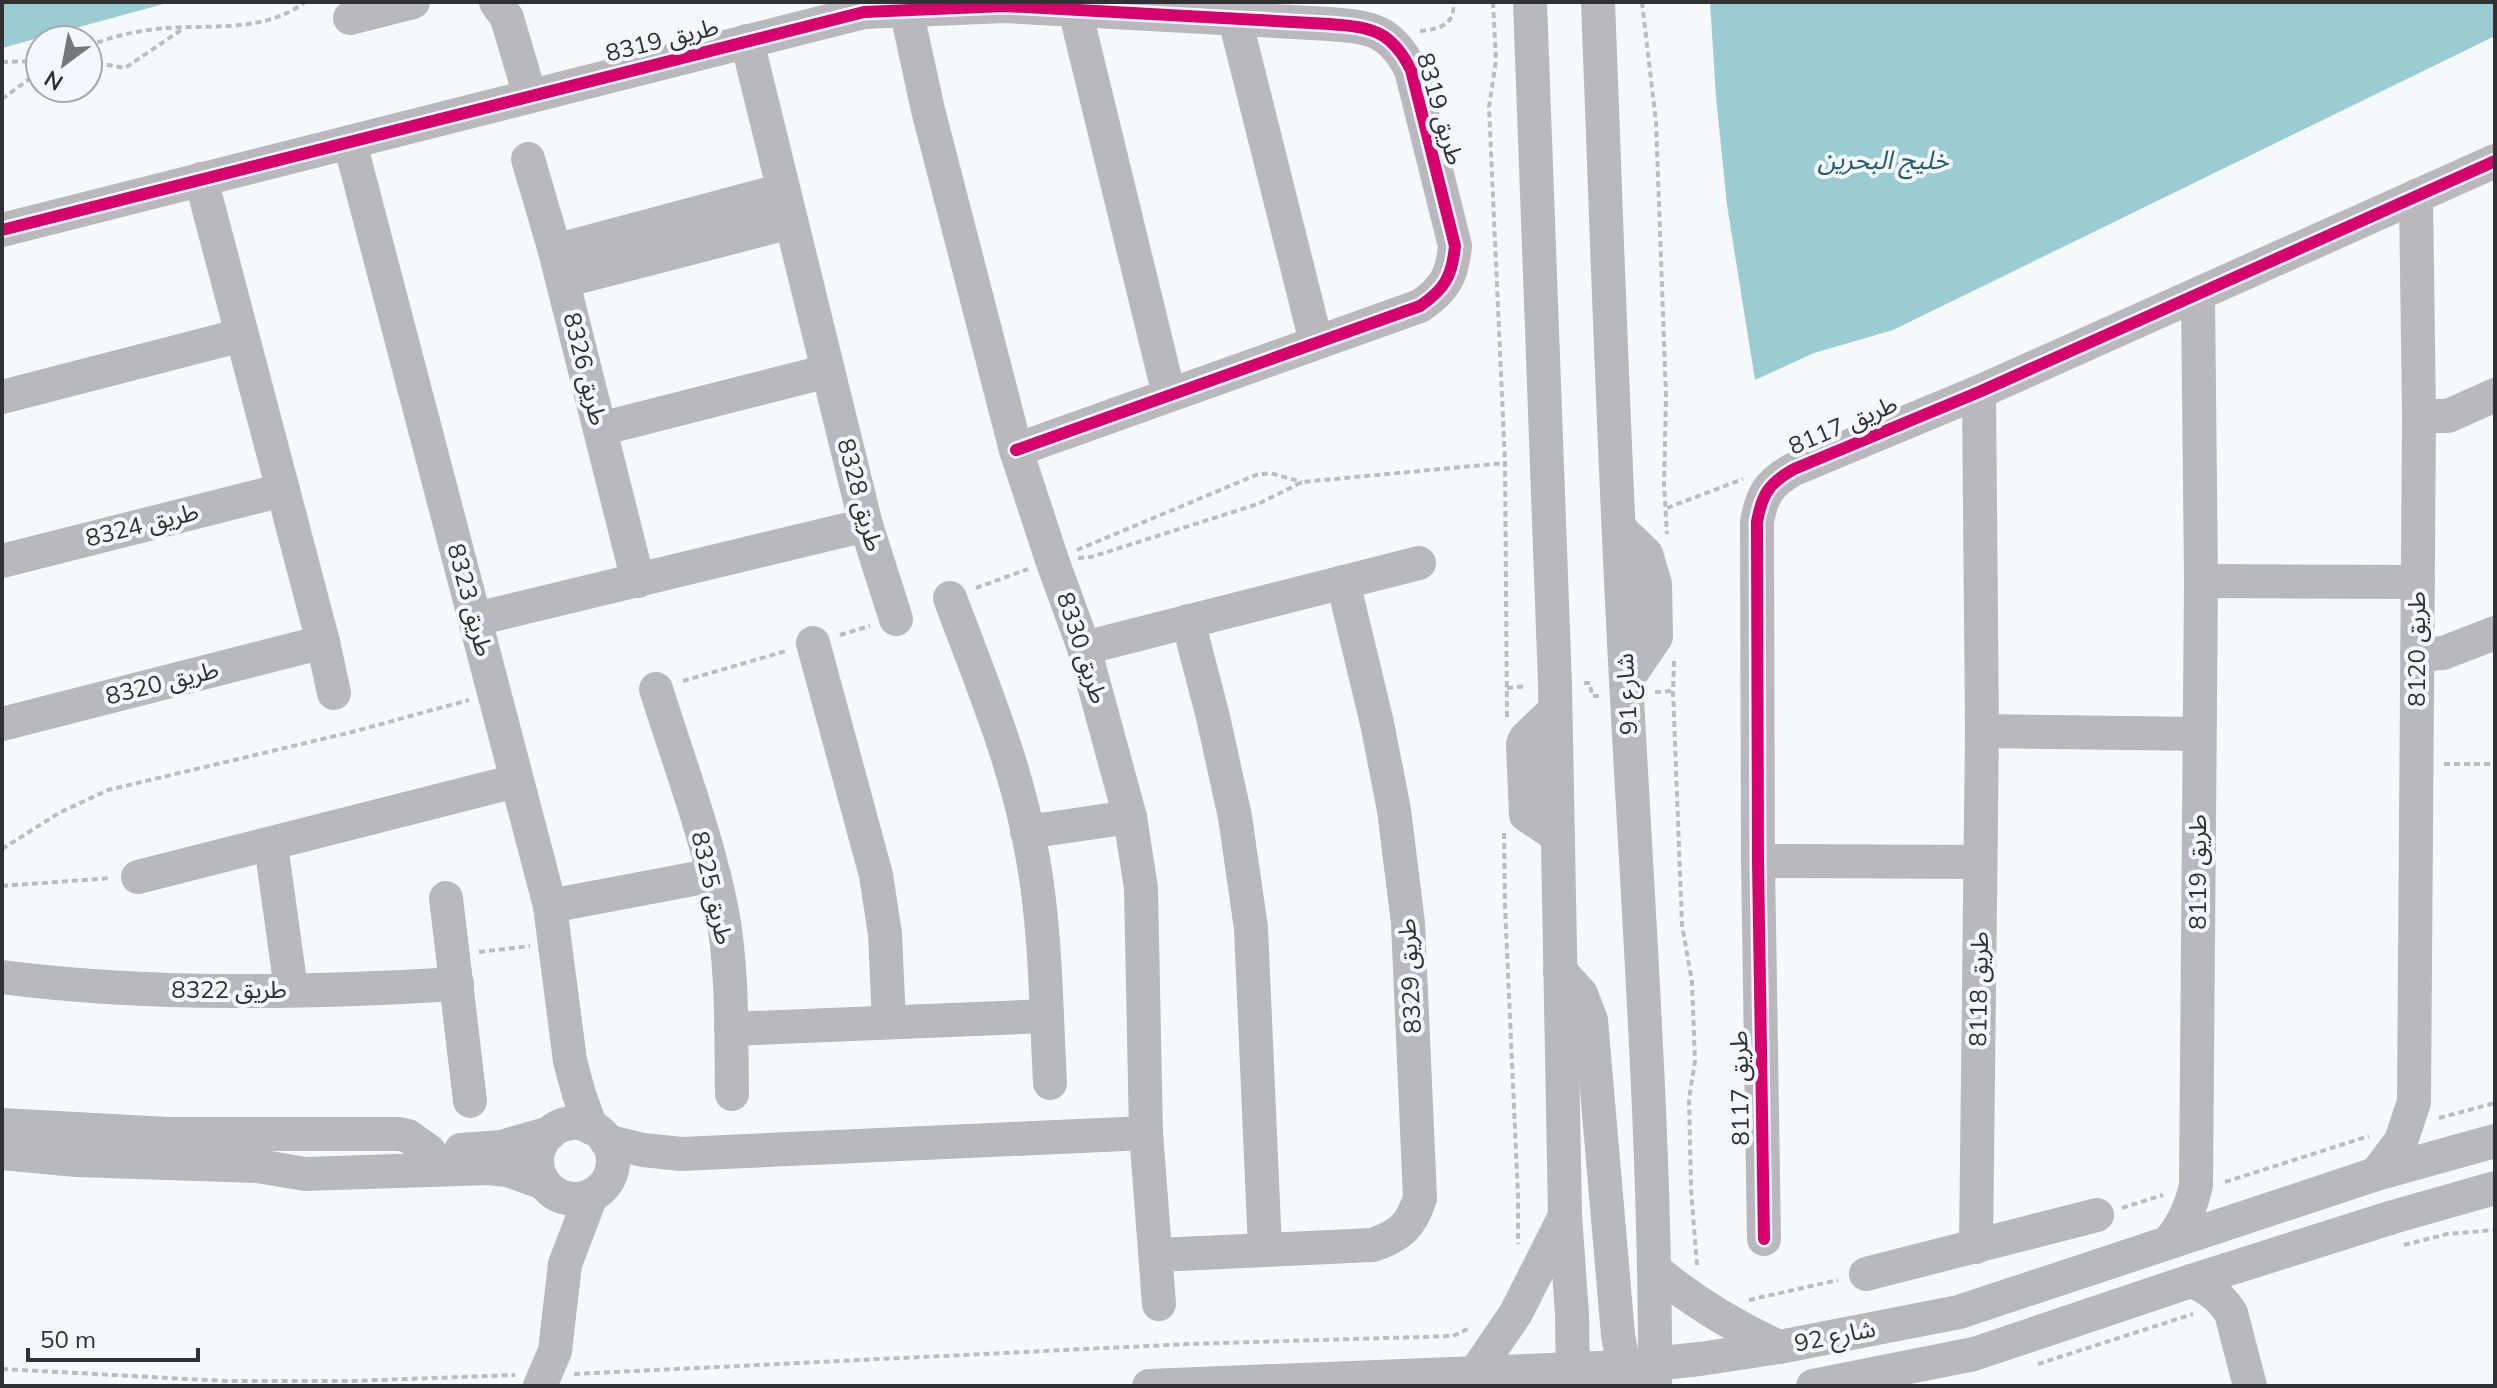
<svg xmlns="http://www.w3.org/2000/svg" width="2497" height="1388" viewBox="0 0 2497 1388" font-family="Mulish,'Noto Sans Arabic',sans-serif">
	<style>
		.water { fill: #9cccd3 }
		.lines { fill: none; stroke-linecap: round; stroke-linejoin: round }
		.path { stroke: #bcbdc0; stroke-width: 4; stroke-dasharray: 6 4; stroke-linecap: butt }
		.minor { stroke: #b8b8be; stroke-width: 34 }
		.cycleway-casing { stroke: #f4f8fe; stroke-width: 17 }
		.cycleway { stroke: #d6006c; stroke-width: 12 }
		.labels { text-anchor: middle; stroke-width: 8; stroke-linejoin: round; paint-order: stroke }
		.street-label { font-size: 24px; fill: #303134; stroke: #f4f8fe }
		.water-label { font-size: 26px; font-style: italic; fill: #265e66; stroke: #f4f8fe }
	</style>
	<rect width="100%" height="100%" fill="#f6f9fc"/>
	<g class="water">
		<path d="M2 2H171L2 48Z"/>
		<path d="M1710 2H2495V36L1893 330 1814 353 1755 380 1727 205 1716 97Z"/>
	</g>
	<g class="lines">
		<g class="path">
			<path d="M1493 2 1496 60 1489 107 1505 463 1507 717"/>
			<path d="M1642 2 1656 122 1666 397 1664 485 1667 534"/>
			<path d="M1420 31C1439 29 1456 25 1453 2"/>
			<path d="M88 46C113 36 140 30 167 28 214 25 266 32 305 2"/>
			<path d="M88 58 103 64 125 68 184 28"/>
			<path d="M2 62 40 61"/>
			<path d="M2 99 40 71"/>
			<path d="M1667 508 1743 479"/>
			<path d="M1077 550 1256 475 1270 473 1302 482"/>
			<path d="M1078 558 1091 557 1258 504 1302 482 1505 463"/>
			<path d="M976 588 1028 569"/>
			<path d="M840 635 870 626"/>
			<path d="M1674 661 1673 691 1682 925 1692 982 1695 1061 1689 1099 1691 1189 1697 1266"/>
			<path d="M683 681 786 651"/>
			<path d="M1584 683H1590L1592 696H1599"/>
			<path d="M1507 688 1527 686"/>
			<path d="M1655 692 1673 691"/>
			<path d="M2444 764H2495"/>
			<path d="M1504 833 1505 906 1518 1196V1244"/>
			<path d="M2 849 59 813 108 790 352 732 469 700"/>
			<path d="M2 886 111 878"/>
			<path d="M479 952 530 946"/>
			<path d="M2439 1118 2495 1103"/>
			<path d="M2225 1182 2369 1136"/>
			<path d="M2122 1208 2163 1195"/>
			<path d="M2404 1245 2447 1234 2495 1230"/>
			<path d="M1749 1300 1838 1280"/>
			<path d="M2038 1364 2193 1314"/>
			<path d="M2 1369 225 1381H353L515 1375"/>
			<path d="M574 1374 1188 1344 1453 1336 1470 1328"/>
		</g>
		<g class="minor">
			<path d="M496 2 507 18 530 96"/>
			<path d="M1530 2 1555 685 1565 1215 1572 1314 1573 1386"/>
			<path d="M1598 2C1607 234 1614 466 1627 698 1639 927 1656 1156 1655 1386"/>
			<path d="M906 9 928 110 1016 450 1052 560 1084 648 1130 817 1141 888 1146 1133 1159 1304"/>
			<path d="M1075 10 1169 395"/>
			<path d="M350 18 413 2"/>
			<path d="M1235 19 1316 342"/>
			<path d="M747 41 866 525 896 619"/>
			<path d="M350 143 550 906 570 1061 579 1094 591 1128"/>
			<path d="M528 159 555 251 638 581"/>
			<path d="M201 179 323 642 334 693"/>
			<path d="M2 230 864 12 1005 6 1329 24C1371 27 1391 30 1411 70L1455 246C1452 276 1445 289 1420 306L1016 450"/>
			<path d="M555 251 783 190"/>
			<path d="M563 281 791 222"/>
			<path d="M2 397 242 335"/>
			<path d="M2419 416H2448L2495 395"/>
			<path d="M600 429 828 371"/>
			<path d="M1620 529 1646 554 1655 584 1656 637 1626 681"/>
			<path d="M2 561 283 490"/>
			<path d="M2201 581 2418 582"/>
			<path d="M950 598C982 684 1018 768 1033 859 1046 932 1046 1009 1050 1083"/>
			<path d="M476 619 866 525"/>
			<path d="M1188 621 1213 717 1235 817 1251 928 1265 1249"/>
			<path d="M813 643 876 875 885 934 889 1022"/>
			<path d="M1084 648 1419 563"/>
			<path d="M2417 655 2443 653 2495 633"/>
			<path d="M656 689C679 762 707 836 722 911 733 971 731 1033 732 1094"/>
			<path d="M1555 710 1525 739 1523 744 1526 815 1558 836"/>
			<path d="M2 724 323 642"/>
			<path d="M1982 731 2199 734"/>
			<path d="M1027 832 1130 817"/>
			<path d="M271 845 291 989"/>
			<path d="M1758 861 1980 862"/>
			<path d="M138 877 516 781"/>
			<path d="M446 898 470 1101"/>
			<path d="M550 906 714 875"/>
			<path d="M1560 971 1581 994 1591 1020 1618 1335 1624 1367 1632 1386"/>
			<path d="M2 977C151 996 307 993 457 984"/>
			<path d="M731 1029 1046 1016"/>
			<circle cx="575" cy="1161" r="38"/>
			<path d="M2 1125 168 1134H399L408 1136 429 1151"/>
			<path d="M606 1141 643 1150 681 1154 1146 1133"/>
			<path d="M461 1150 501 1147 550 1133"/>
			<path d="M2 1153 77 1160 258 1166 305 1174 489 1168 507 1170 544 1183"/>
			<path d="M2376 1174 2401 1141 2414 1102 2419 416 2416 196"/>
			<path d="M1764 1239 1758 861 1757 522C1762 494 1769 483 1794 469L1979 392 2495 161"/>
			<path d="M2169 1242C2183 1224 2191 1208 2196 1185L2201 581 2198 295"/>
			<path d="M1976 1247 1982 731 1979 392"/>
			<path d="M1157 1255 1373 1245C1401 1235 1411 1226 1420 1198L1408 923 1394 810 1377 723 1343 582"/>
			<path d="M1654 1269C1693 1302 1733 1326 1779 1347"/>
			<path d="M1866 1274 2097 1215"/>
			<path d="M2191 1281C2209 1287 2221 1297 2231 1313L2250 1386"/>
			<path d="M1475 1373 1516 1313 1565 1216"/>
			<path d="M540 1386 555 1351 565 1264 591 1196"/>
			<path d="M1149 1386 1624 1367 1700 1359 1779 1347 1959 1312 2376 1174 2495 1141"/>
			<path d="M1813 1386 1974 1354 2191 1281 2393 1217 2495 1188"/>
		</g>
		<defs>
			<g id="cycleway">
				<path d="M2 230 864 12 1005 6 1329 24C1371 27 1391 30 1411 70L1455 246C1452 276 1445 289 1420 306L1016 450"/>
				<path d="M1764 1239 1758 861 1757 522C1762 494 1769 483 1794 469L1979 392 2495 161"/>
			</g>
		</defs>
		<use href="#cycleway" class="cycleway-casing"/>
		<use href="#cycleway" class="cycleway"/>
	</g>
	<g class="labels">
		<g class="street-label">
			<text transform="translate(662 40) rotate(-14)" y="8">طريق 8319</text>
			<text transform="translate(1440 109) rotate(74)" y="8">طريق 8319</text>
			<text transform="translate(585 369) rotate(76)" y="8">طريق 8326</text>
			<text transform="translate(1843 425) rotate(-23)" y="8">طريق 8117</text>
			<text transform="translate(860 495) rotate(75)" y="8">طريق 8328</text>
			<text transform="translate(142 525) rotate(-14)" y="8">طريق 8324</text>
			<text transform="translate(470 600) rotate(75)" y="8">طريق 8323</text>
			<text transform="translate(1082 648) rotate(72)" y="8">طريق 8330</text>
			<text transform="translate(2417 649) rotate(-90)" y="8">طريق 8120</text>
			<text transform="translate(162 683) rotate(-14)" y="8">طريق 8320</text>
			<text transform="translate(1627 694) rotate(-93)" y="8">شارع 91</text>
			<text transform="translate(2198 872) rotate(-90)" y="8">طريق 8119</text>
			<text transform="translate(712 888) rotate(77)" y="8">طريق 8325</text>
			<text transform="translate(1410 976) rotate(-93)" y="8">طريق 8329</text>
			<text transform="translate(1979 989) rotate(-89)" y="8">طريق 8118</text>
			<text x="229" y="998">طريق 8322</text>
			<text transform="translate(1740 1088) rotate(-91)" y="8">طريق 8117</text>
			<text transform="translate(1835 1336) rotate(-11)" y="8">شارع 92</text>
		</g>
		<g class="water-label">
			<text x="1883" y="169">خليج البحرين</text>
		</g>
	</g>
	<rect width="2497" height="1388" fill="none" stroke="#303134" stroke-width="8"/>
	<g transform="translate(64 64) rotate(212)"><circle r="38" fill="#f4f8fe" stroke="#a6a8ad" stroke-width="2"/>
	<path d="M0-6L14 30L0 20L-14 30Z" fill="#75777a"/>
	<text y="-12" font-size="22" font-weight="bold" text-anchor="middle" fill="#303134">N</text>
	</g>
	<path d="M28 1348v12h170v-12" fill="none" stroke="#303134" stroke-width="4"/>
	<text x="40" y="1348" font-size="24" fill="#303134" stroke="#f4f8fe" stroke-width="6" paint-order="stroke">50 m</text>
</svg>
